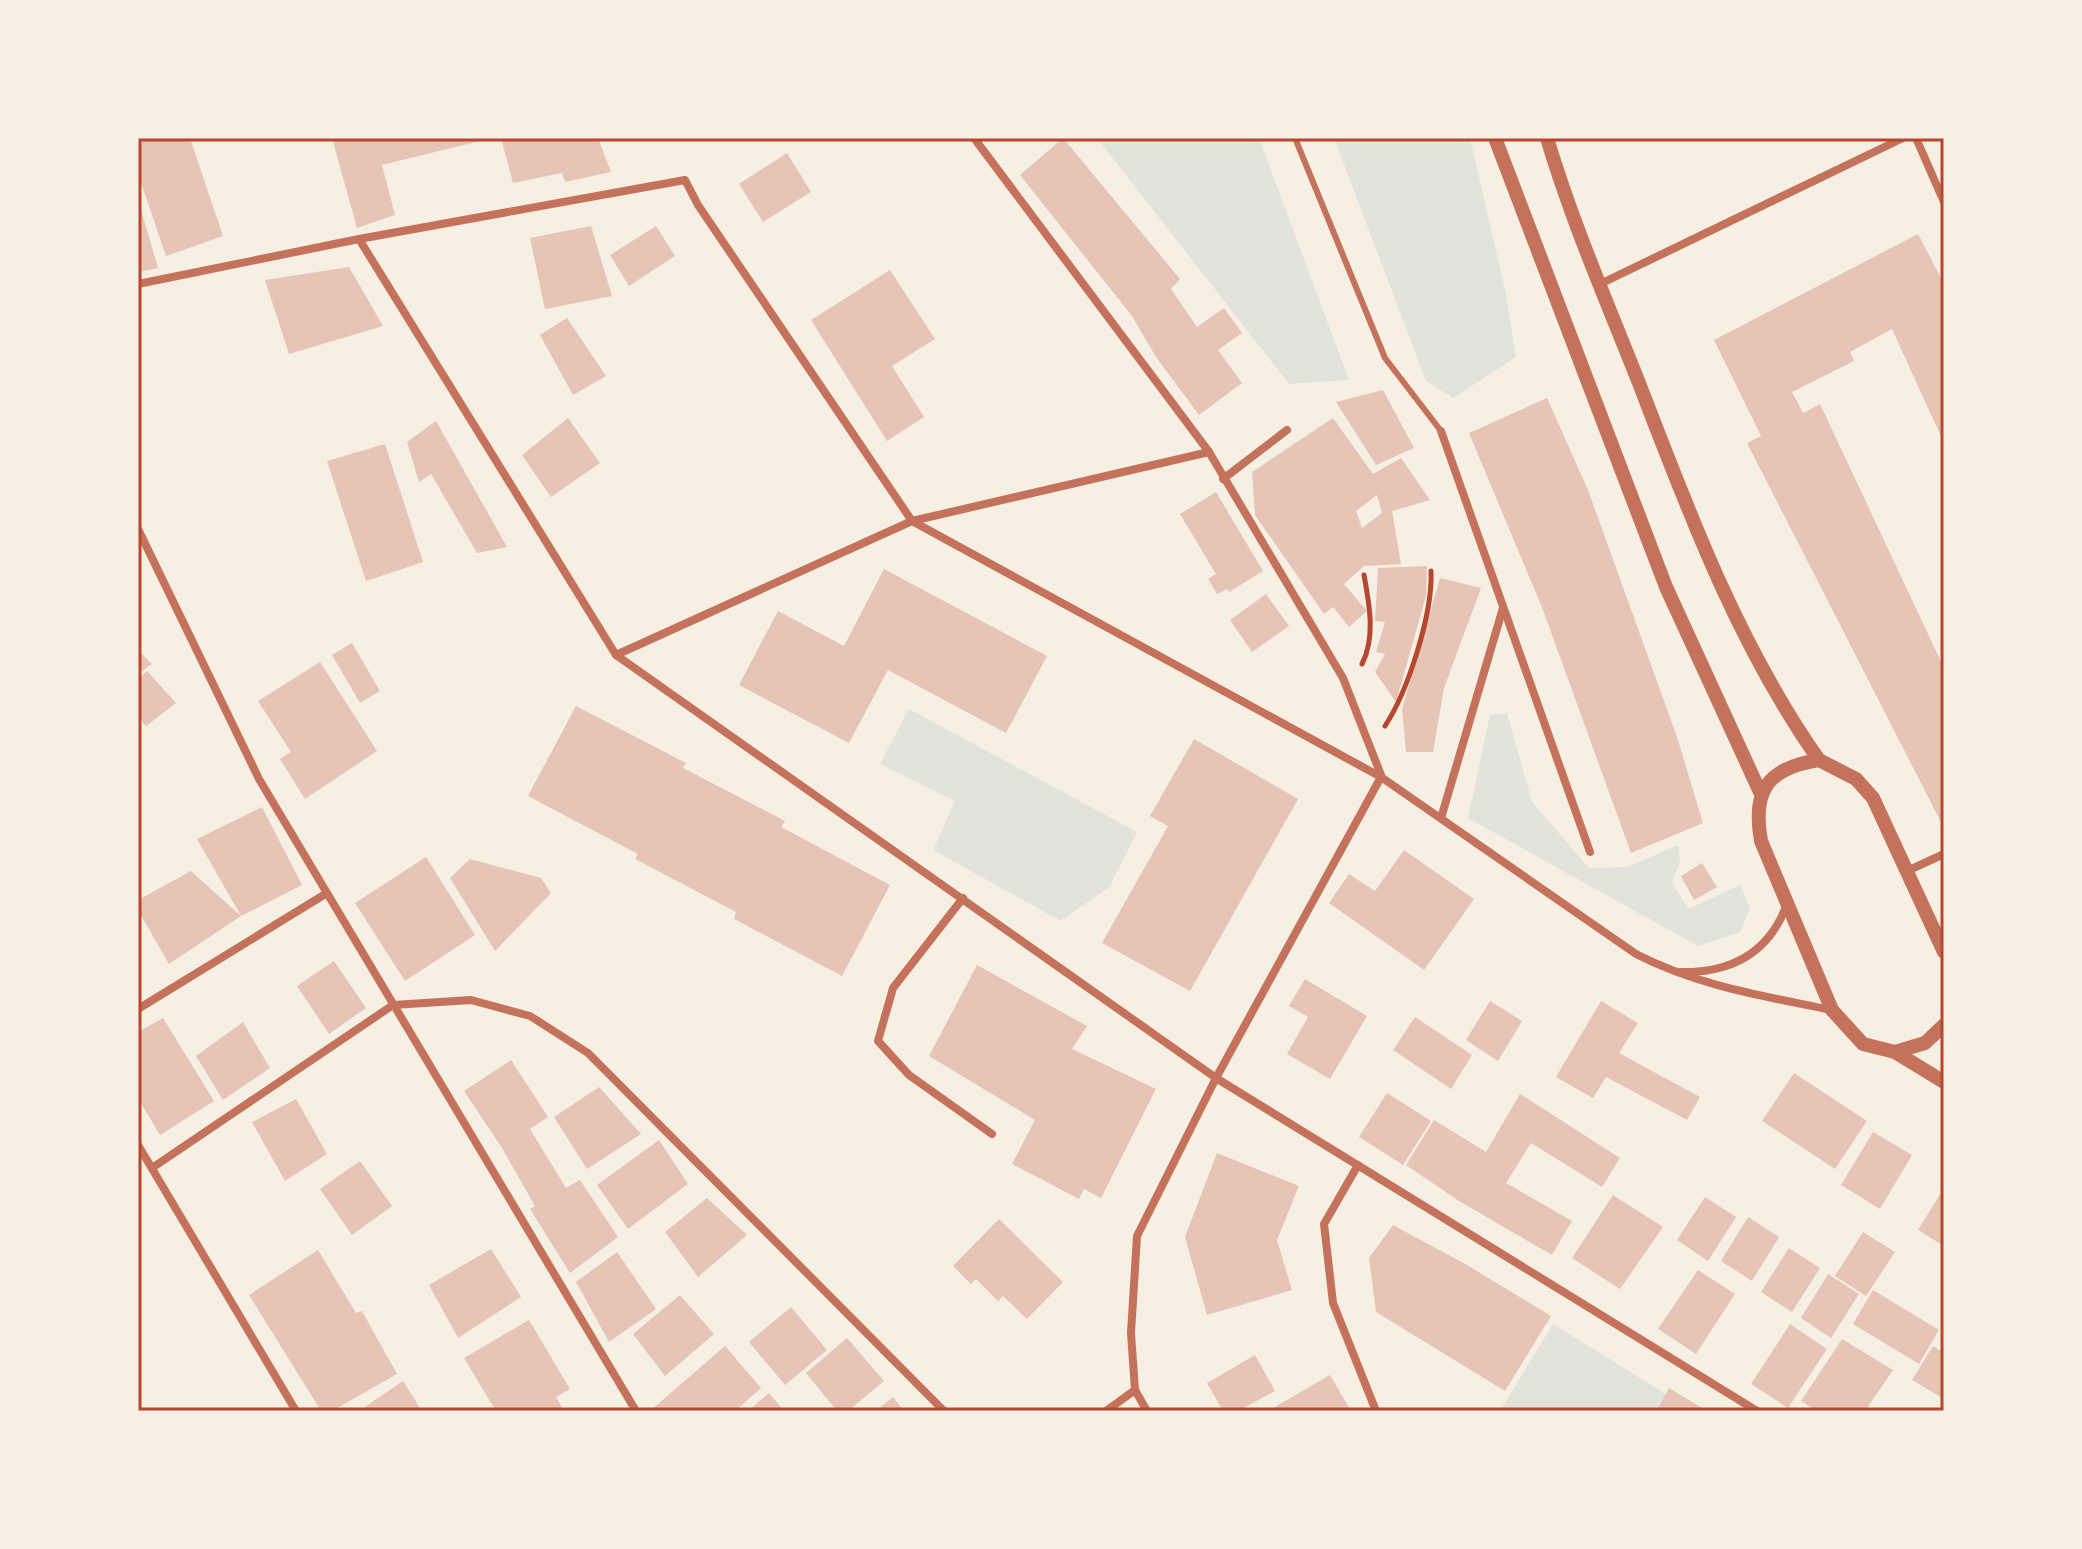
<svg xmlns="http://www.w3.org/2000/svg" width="2082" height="1549" viewBox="0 0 2082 1549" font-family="Lato,sans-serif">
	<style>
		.green { fill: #e2e4dc }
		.building { fill: #e6c5b7; fill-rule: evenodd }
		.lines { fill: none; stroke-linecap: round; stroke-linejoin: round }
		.path { stroke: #b5482f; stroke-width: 5 }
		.service { stroke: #c5725c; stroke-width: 6 }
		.minor { stroke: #c5725c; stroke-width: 8 }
		.tertiary { stroke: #c5725c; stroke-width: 14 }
		.neatline { fill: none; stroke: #b5482f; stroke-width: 3 }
	</style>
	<rect width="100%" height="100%" fill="#f6efe4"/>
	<g class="green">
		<path d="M1097 138H1259L1349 380 1289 384Z"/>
		<path d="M1334 138H1470L1506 294 1516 357 1453 398 1426 381Z"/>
		<path d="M909 709 1137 832 1109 887 1061 921 933 850 955 801 880 764Z"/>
		<path d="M1507 713 1532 802 1589 868 1628 867 1678 845 1680 862 1672 882 1688 909 1740 885 1750 908 1740 932 1698 946 1468 818 1490 715Z"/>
		<path d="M1553 1324 1666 1394 1655 1411H1500Z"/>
	</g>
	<g class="building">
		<path d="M154 138H190L223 236 166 256 138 174V143Z"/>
		<path d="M332 138H488V139L382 165 395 215 357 228Z"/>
		<path d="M501 138H598L611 172 565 182 562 173 513 183Z"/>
		<path d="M1063 138 1180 279 1171 289 1197 327 1224 308 1242 333 1218 350 1242 383 1199 415 1156 357 1132 316 1020 175Z"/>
		<path d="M787 153 811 192 763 222 739 184Z"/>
		<path d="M138 199 158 268 138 272Z"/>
		<path d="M591 226 612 296 545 309 530 238Z"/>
		<path d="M656 226 675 256 629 286 610 255Z"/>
		<path d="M1918 234 1944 284V443L1892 329 1850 352 1854 361 1792 392 1803 413 1820 404 1944 668V828L1747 443 1761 436 1714 340Z"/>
		<path d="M349 267 383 326 289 354 265 280Z"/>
		<path d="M890 270 935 339 892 366 924 417 887 441 811 320Z"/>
		<path d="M567 318 606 376 573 395 540 335Z"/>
		<path d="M1383 390 1414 448 1376 465 1336 402Z"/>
		<path d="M1547 398 1588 490 1677 737 1703 823 1631 853 1543 610 1469 433Z"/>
		<path d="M568 418 600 463 551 497 522 455Z"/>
		<path d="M1333 418 1373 474 1401 458 1430 500 1392 511 1401 564 1364 566 1344 584 1367 611 1349 627 1333 607 1324 614 1255 515 1252 472ZM1377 495 1382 513 1362 528 1356 511Z"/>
		<path d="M436 421 507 547 477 553 431 474 419 482 407 442Z"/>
		<path d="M385 444 423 562 366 581 327 461Z"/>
		<path d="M1216 492 1263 571 1229 592 1227 589 1217 594 1208 579 1216 574 1180 514Z"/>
		<path d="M1427 566 1426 596 1396 702 1375 672 1385 654 1376 652 1385 622 1375 621 1378 568Z"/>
		<path d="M884 569 1047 656 1006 733 888 670 849 743 739 685 778 611 844 646Z"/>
		<path d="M1440 578 1481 588 1444 688 1433 752H1406L1402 709Z"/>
		<path d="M1266 594 1289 626 1252 652 1230 620Z"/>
		<path d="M352 643 380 691 360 703 332 655Z"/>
		<path d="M138 650 152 664 138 674Z"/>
		<path d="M320 662 377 751 305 799 280 759 291 752 258 701Z"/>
		<path d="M147 671 176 703 146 726 138 717V679Z"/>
		<path d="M576 706 686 763 683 768 785 821 781 827 890 885 842 976 734 919 736 912 635 859 638 854 528 796Z"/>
		<path d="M1194 739 1298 799 1190 991 1102 943 1168 826 1150 816Z"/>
		<path d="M262 807 302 885 241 916 169 964 138 910V900L191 871 241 916 197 839Z"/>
		<path d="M1404 850 1474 899 1424 970 1329 903 1349 874 1375 891Z"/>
		<path d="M426 857 475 935 405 981 355 903Z"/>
		<path d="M470 859 541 878 551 893 495 951 450 878Z"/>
		<path d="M1702 863 1717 887 1694 900 1681 876Z"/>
		<path d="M334 961 366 1008 329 1034 297 986Z"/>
		<path d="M977 965 1087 1026 1072 1049 1156 1089 1101 1198 1084 1189 1079 1199 1012 1164 1035 1120 929 1056Z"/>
		<path d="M1305 979 1367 1016 1330 1079 1287 1054 1308 1017 1289 1006Z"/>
		<path d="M1490 1001 1522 1021 1498 1061 1466 1040Z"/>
		<path d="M1601 1001 1638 1023 1619 1053 1700 1097 1687 1120 1606 1077 1593 1098 1556 1077Z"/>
		<path d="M1415 1017 1472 1055 1451 1089 1393 1050Z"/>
		<path d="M163 1018 214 1101 160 1135 138 1098V1032Z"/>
		<path d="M243 1022 270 1068 223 1100 196 1056Z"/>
		<path d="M511 1060 548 1117 530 1129 566 1188 580 1180 618 1237 570 1273 530 1209 535 1206 502 1148 464 1091Z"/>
		<path d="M1794 1073 1867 1121 1835 1169 1762 1121Z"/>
		<path d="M599 1087 641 1134 587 1169 554 1117Z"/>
		<path d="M1387 1093 1431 1121 1403 1165 1359 1137Z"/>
		<path d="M1520 1094 1620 1158 1602 1187 1531 1143 1506 1183 1572 1221 1552 1255 1459 1201 1406 1165 1434 1120 1486 1152Z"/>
		<path d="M296 1099 327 1154 285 1181 252 1122Z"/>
		<path d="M1873 1132 1912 1155 1880 1209 1841 1185Z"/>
		<path d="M659 1140 688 1184 628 1229 597 1185Z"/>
		<path d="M1217 1153 1299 1186 1277 1240 1292 1290 1207 1315 1185 1237Z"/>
		<path d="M360 1161 392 1206 352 1235 320 1189Z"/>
		<path d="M1944 1188V1246L1918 1230Z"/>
		<path d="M1613 1195 1663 1227 1620 1289 1572 1258Z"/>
		<path d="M1705 1197 1736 1217 1708 1261 1677 1240Z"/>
		<path d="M707 1198 747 1235 698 1277 665 1232Z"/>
		<path d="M1748 1217 1779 1237 1752 1281 1721 1261Z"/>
		<path d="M999 1219 1063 1282 1027 1319 1003 1296 998 1301 976 1279 971 1284 953 1266Z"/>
		<path d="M1393 1225 1467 1265 1551 1316 1505 1391 1376 1312 1369 1258Z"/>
		<path d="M1863 1232 1895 1252 1866 1296 1835 1276Z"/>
		<path d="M1789 1248 1820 1268 1792 1312 1761 1292Z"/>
		<path d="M491 1249 521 1297 458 1338 429 1285Z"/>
		<path d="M318 1250 356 1313 362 1311 397 1374 332 1411H321L249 1295Z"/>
		<path d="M617 1252 656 1309 609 1342 576 1282Z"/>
		<path d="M1698 1270 1735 1294 1696 1354 1658 1329Z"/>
		<path d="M1828 1274 1859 1294 1831 1338 1801 1318Z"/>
		<path d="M1873 1290 1939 1330 1919 1364 1853 1324Z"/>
		<path d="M680 1295 714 1334 665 1376 633 1334Z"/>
		<path d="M791 1307 827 1350 785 1385 749 1342Z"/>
		<path d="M529 1320 570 1389 556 1397 564 1411H496L464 1358Z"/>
		<path d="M1790 1324 1827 1349 1788 1408 1751 1384Z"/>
		<path d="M847 1338 884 1381 848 1411H837L806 1373Z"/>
		<path d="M1842 1339 1893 1370 1865 1411H1817L1801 1401Z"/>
		<path d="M725 1346 761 1388 735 1411H650Z"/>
		<path d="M1933 1346 1944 1353V1399L1912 1380Z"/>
		<path d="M1255 1355 1275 1391 1238 1411H1223L1207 1383Z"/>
		<path d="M1330 1375 1351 1411H1268Z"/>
		<path d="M403 1381 422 1411H359Z"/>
		<path d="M1669 1388 1707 1411H1656Z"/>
		<path d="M769 1393 784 1411H748Z"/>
		<path d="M893 1397 904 1411H876Z"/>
	</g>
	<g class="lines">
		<g class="path">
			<path d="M1362 664C1376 637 1369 603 1364 575"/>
			<path d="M1385 726C1408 691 1433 613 1431 571"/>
		</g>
		<path class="service" d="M1295 138 1385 358 1441 431"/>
		<g class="minor">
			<path d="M974 138 1209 452 1343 678 1381 775"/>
			<path d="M1916 138 1944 202"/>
			<path d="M359 239 616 655 1216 1078 1757 1411"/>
			<path d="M138 284 359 239 685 180 698 205 912 521 1381 777 1636 954C1698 986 1764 996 1831 1010"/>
			<path d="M1600 284 1903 138"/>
			<path d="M1441 431 1590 852"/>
			<path d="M1223 479 1287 430"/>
			<path d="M138 529 259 779 636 1411"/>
			<path d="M616 655 912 521 1209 452"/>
			<path d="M1441 818 1503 608"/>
			<path d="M1907 871 1944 854"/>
			<path d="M963 898 893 988 878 1041 909 1075 992 1134"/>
			<path d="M1680 972C1731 973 1769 953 1787 904"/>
			<path d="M138 1009 327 893"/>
			<path d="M138 1145 296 1411"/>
			<path d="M1358 1165 1324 1224 1333 1303 1376 1411"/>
			<path d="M152 1168 393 1005 471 1000 530 1016 588 1053 944 1411"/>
			<path d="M1106 1411 1135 1390"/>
			<path d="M1147 1411 1135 1390 1131 1333 1137 1236 1216 1078 1381 777"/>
		</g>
		<g class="tertiary">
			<path d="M1495 138 1666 587 1760 792"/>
			<path d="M1547 138C1572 222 1607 302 1639 383 1689 513 1738 645 1819 760"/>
			<path d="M1944 952 1873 798 1856 779 1819 760C1767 768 1752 791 1761 841L1832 1010 1863 1044 1895 1052 1944 1082"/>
			<path d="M1895 1052 1925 1043 1944 1025"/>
		</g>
	</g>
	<rect width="2082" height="1549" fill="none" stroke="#f6efe4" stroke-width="280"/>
	<rect x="140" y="140" width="1802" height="1269" class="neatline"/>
</svg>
